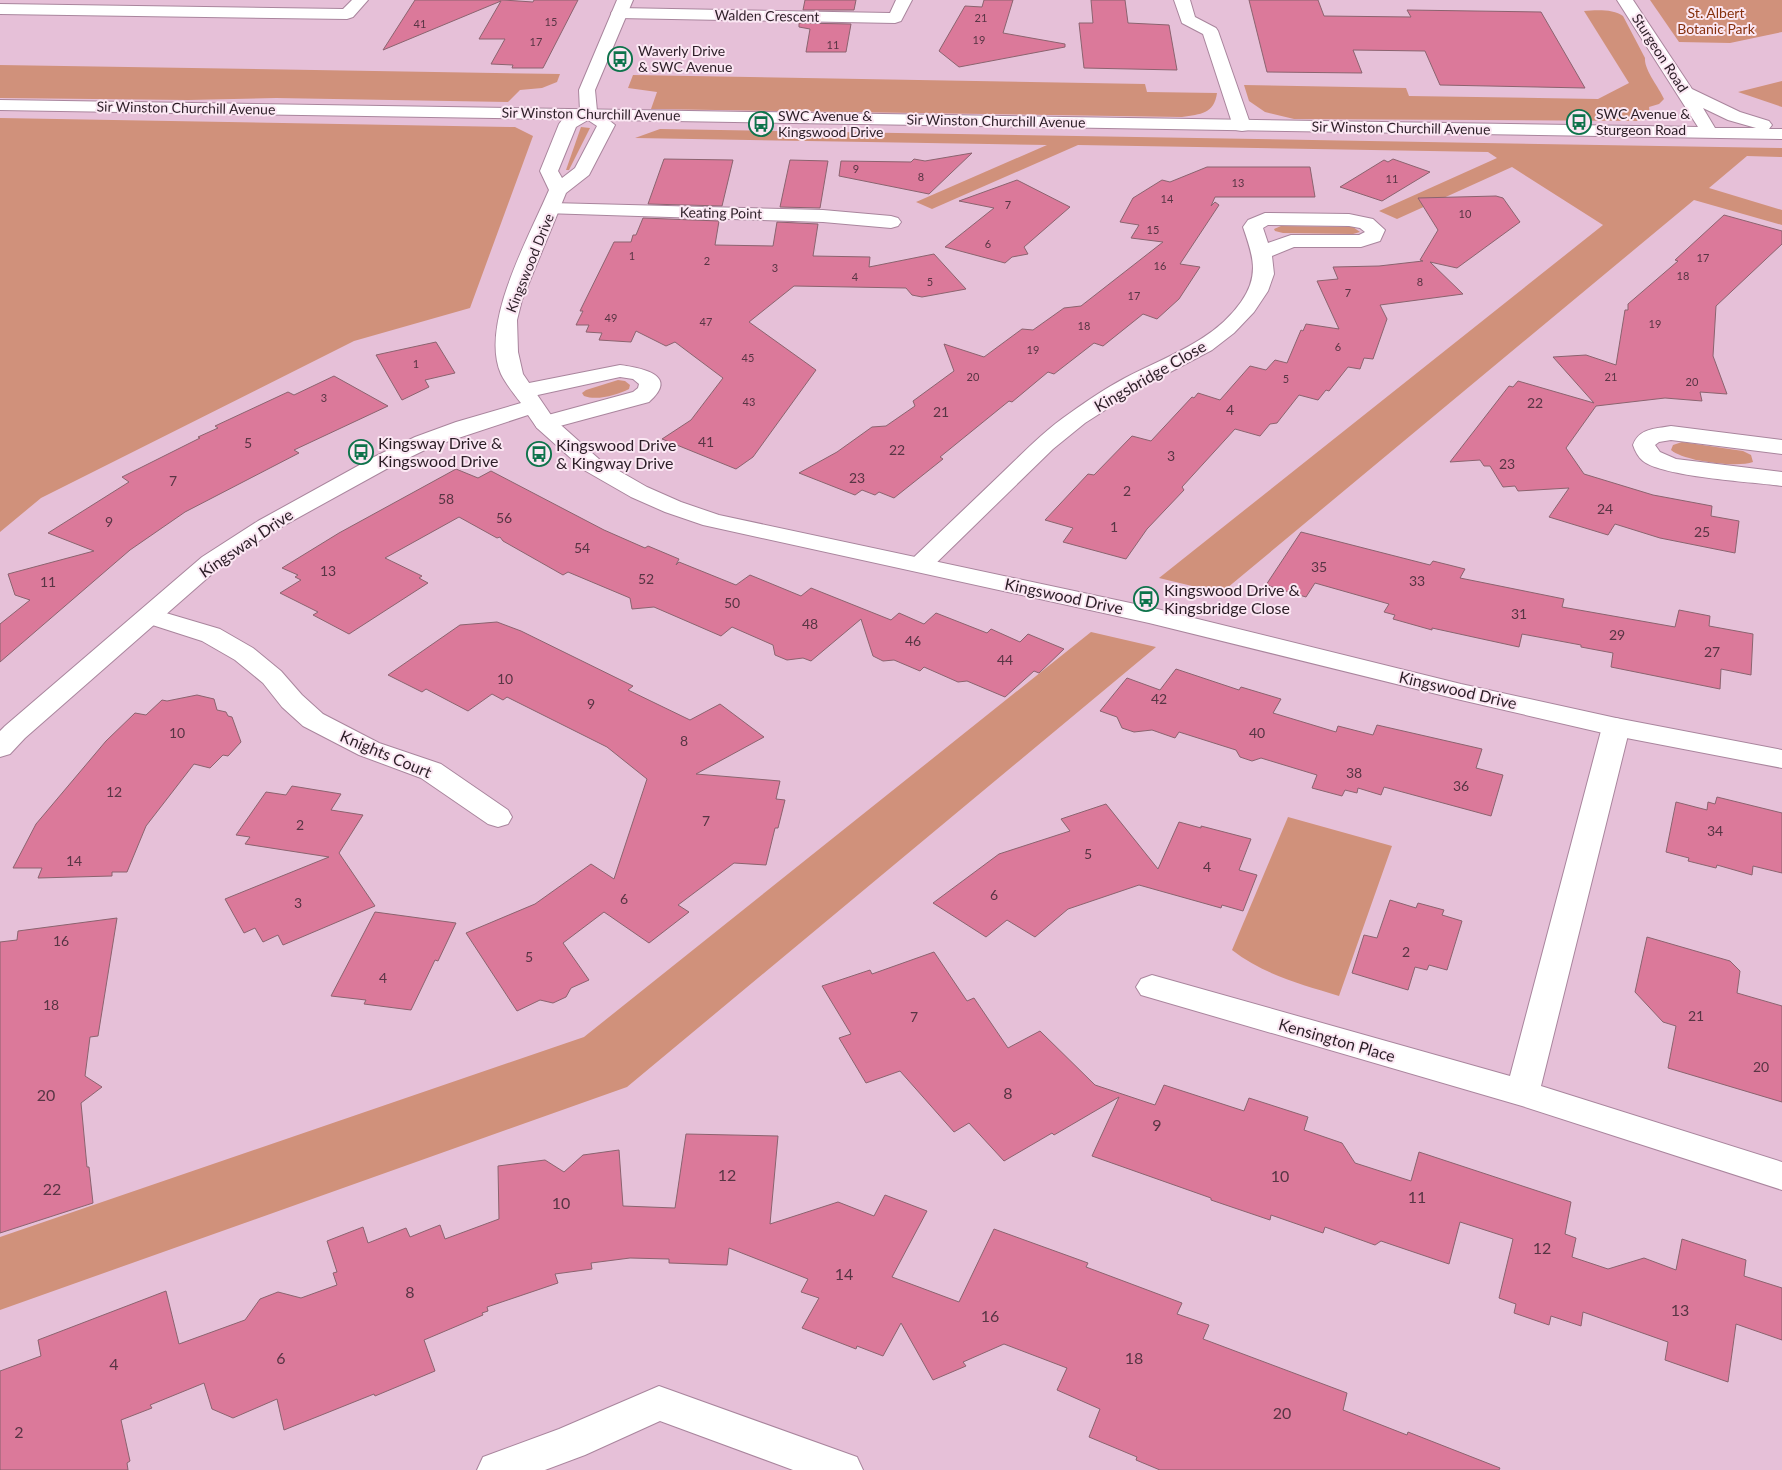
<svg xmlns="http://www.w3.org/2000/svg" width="1782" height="1470" viewBox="0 0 1782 1470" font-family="Lato,sans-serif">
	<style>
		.green { fill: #d0917b }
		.building { fill: #db799a; stroke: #8b636f }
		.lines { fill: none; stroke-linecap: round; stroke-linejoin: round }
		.minor-casing { stroke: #a9859d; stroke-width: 2 }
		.tertiary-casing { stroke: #a9859d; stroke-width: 2 }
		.secondary-casing { stroke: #a9859d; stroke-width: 2 }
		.minor { fill: #fff; fill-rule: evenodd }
		.tertiary { fill: #fff; fill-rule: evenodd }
		.secondary { fill: #fff; fill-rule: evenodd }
		.labels { text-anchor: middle; stroke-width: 4; stroke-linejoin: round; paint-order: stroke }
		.far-number-label { font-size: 11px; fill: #583544 }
		.far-park-label { font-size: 14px; fill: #86310e; stroke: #fbe7f3 }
		.far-street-label { font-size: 14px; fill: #2c1e27; stroke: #fbe7f3 }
		.far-poi-label { font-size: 14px; fill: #2c1e27; stroke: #fbe7f3; text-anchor: start }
		.number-label { font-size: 14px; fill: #583544 }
		.street-label { font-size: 16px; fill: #2c1e27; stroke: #fbe7f3 }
		.poi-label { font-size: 16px; fill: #2c1e27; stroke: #fbe7f3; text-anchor: start }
		.near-number-label { font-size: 16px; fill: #583544 }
	</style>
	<rect width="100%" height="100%" fill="#e6c0d8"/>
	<g class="green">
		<path d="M1650 0H1782V32L1730 43 1679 42Z"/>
		<path d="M1584 11C1596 10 1614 9 1623 16L1645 58C1644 70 1659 87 1664 99L1659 104 1649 107 1650 118 1643 121 1294 119 1265 112 1249 101 1244 85 1406 88 1409 96 1598 99 1629 83Z"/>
		<path d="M0 65 560 74 557 82 542 88 520 90 508 102 276 98 188 100 0 98Z"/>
		<path d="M633 75 1145 84 1147 92 1217 93C1214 114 1201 114 1182 117L651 109 657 92 628 88Z"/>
		<path d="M1782 81V107L1738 92Z"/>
		<path d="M0 118 515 127 533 136 470 308 354 341 41 498 0 532Z"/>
		<path d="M581 127 590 128 569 170H566Z"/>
		<path d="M660 129 1782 148V157L1747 156 1709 188 1782 210V225L1694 200 1221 593 1159 578 1603 225 1512 167 1397 219 1379 211 1497 158 1488 152 1078 145 932 209 916 202 1047 145 635 138Z"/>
		<path d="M1281 226 1353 227 1360 232 1353 234 1283 233 1275 231 1274 229Z"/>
		<path d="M618 380 625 381 630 385 629 389C617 395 597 401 584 396L582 393 586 390Z"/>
		<path d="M1682 442 1743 451 1751 455 1753 462C1737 468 1683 461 1671 450L1673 445Z"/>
		<path d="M1091 632 1156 647 627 1087 0 1310V1237L584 1037Z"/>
		<path d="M1288 817 1392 846 1339 996C1301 984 1264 975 1232 950Z"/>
	</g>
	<g class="building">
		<path d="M415 0H503L533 2 534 0H578L543 68H512L513 65 491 64 505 39H479L501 1 383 50Z"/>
		<path d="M805 0H856L854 10H803Z"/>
		<path d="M984 0H1013L1003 33 1065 44V47L959 67 939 51 965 6 982 7Z"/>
		<path d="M1091 0H1125L1128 23 1169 25 1177 70 1084 68 1079 23H1093Z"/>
		<path d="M1249 0H1318L1324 16 1411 17 1407 10 1541 12 1585 88 1440 85 1425 51 1353 50 1362 73 1267 72Z"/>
		<path d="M799 23 851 24 846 52H806L810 29 799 27Z"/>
		<path d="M972 153 929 194 839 176 841 161 911 162 914 159 925 161Z"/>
		<path d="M664 159 733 160 722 206 648 204Z"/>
		<path d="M1393 159 1430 172 1382 201 1340 187 1384 160 1388 162Z"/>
		<path d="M790 160 828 161 820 208 780 207Z"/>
		<path d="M1207 167H1310L1315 197H1215L1211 206 1215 202 1219 205 1180 264 1200 267 1179 299 1157 319 1143 314 1103 346 1094 343 1054 374 1048 372 1012 402 1009 401 940 457 943 459 894 498 879 492 875 495 862 490 855 495 799 473 837 452 872 427 886 426 915 406 913 401 954 371 944 344 984 357 1022 329 1033 330 1064 308 1081 306 1163 242 1131 238 1139 225 1120 222 1133 198 1162 180 1170 182Z"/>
		<path d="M1017 180 1070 207 1024 247 1028 254 1012 257 1005 263 945 247 994 208 959 201Z"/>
		<path d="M1496 196 1503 198 1520 222 1457 268 1430 262 1463 294 1380 305 1387 319 1373 359 1364 358 1360 369 1348 367 1329 391 1326 390 1318 400 1299 395 1277 423 1270 424 1260 436 1235 429 1182 487 1184 490 1147 529 1126 559 1063 542 1073 528 1045 520 1088 474 1094 475 1132 436 1151 441 1192 397 1194 398 1198 393 1220 400 1250 366 1266 370 1275 360 1287 363 1301 330 1303 331 1306 324 1339 329 1317 281 1338 279 1333 267 1379 266 1423 261 1420 260 1438 230 1418 198Z"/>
		<path d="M1724 215 1782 231V244L1716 306 1713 356 1727 394 1700 392 1702 401 1665 398 1596 406 1566 448 1584 474 1653 495 1712 506 1711 516 1739 521 1735 553 1660 538 1615 524 1608 535 1549 517 1569 488 1518 491 1515 486 1503 487 1490 466H1484L1480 460 1450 462 1509 386 1513 387 1518 381 1594 403 1553 357 1586 355 1616 365 1625 310H1628V304L1678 261 1675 260Z"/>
		<path d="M643 218 719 221 715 245 773 246 777 222 818 224 813 256 870 257 869 267 934 254 966 289 922 297 912 295 906 288 794 286 749 322 816 370 753 457 736 469 662 439 691 420 723 378 675 342 666 346 636 331 631 342 599 340 602 333 586 332 589 325H576L583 311H580L614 242H631L633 235H636Z"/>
		<path d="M436 342 455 373 425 380 429 387 402 400 376 355Z"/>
		<path d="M334 376 388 406 294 450 299 453 185 512 130 550 0 662V624L30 600 15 595 8 574 94 551 48 533 129 482 122 477 200 438 198 437 218 428 215 426 288 392 294 395Z"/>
		<path d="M456 469 478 478 491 471 604 530 645 548 648 546 679 559 676 565 679 562 736 585 750 575 801 596 811 588 891 620 899 613 924 624 936 613 987 633 991 629 1020 642 1028 634 1064 649 1039 673 1034 671 1005 697 967 681 958 682 924 667 920 671 894 660 883 661 873 656 861 619 811 661 803 658 787 660 775 655 773 645 732 627 721 636 654 607 632 609 630 598 568 572 563 575 503 541 500 537 497 538 459 517 385 558 422 576 419 578 428 583 349 634 313 615 318 612 280 593 301 580 295 577 298 575 282 568 339 533Z"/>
		<path d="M1301 532 1430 565 1433 561 1465 569 1460 578 1564 599 1562 607 1675 627 1679 610 1710 616 1709 626 1753 634 1751 675 1721 669 1720 689 1611 667 1613 653 1581 647V645L1522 634 1519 647 1432 628V630L1393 619 1395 615 1384 612 1389 604 1315 583 1306 597 1266 585Z"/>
		<path d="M497 622 521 631 633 686 628 690 690 720 720 704 764 737 696 774 780 781 776 799 785 800 778 828H775L766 865 734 863 678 905 689 912 649 943 604 912 563 943 589 980 571 988 566 997 553 1003 540 1000 517 1011 466 933 535 904 591 864 614 879 647 779 607 747 507 697 503 700 492 694 468 711 426 689 422 692 388 675 460 625Z"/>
		<path d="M1176 669 1239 690 1241 687 1281 699 1273 713 1336 732 1338 726 1373 735 1377 725 1482 749 1476 768 1503 775 1491 816 1384 787 1381 795 1358 788 1357 793 1345 790 1342 796 1312 788 1317 775 1261 758 1252 761 1240 757 1236 750 1179 732 1175 738 1152 730 1134 732 1122 728 1117 717 1100 711 1127 678 1160 690Z"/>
		<path d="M197 695 214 699 217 710 226 712 228 716 232 717 241 742 228 756 223 755 210 768 194 764 146 826 127 872H112V876L38 878 42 868H13L36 824 106 741 135 713 146 715 162 700 167 701Z"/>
		<path d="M292 786 341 794 331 810 363 815 339 853 375 906 283 945 278 935 263 942 255 928 244 933 225 899 329 857 245 844 250 837 236 835 266 792 286 795Z"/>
		<path d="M1717 797 1782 813V873L1753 866 1752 875 1717 865 1716 868 1688 861 1689 858 1666 852 1676 802 1707 810 1708 802 1715 804Z"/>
		<path d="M1106 804 1158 869 1179 822 1201 828V826L1251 839 1239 870 1257 875 1243 911 1222 905 1221 908 1139 885 1068 909 1035 937 1007 920 986 937 933 903 999 854 1070 831 1061 819Z"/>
		<path d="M1390 900 1416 908 1418 903 1444 910 1442 915 1462 921 1447 970 1429 965 1427 970 1415 967 1408 990 1352 973 1364 935 1377 938Z"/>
		<path d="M375 912 456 923 438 961 435 960 411 1010 364 1004 366 1000 331 996Z"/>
		<path d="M117 918 98 1036 90 1037 85 1076 102 1087 81 1103 87 1167H89L93 1203 0 1233V942L17 940 18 931Z"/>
		<path d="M1647 937 1730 961 1740 971 1737 993 1782 1006V1102L1668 1068 1676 1026 1663 1022 1635 992Z"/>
		<path d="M934 952 967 1001 974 998 1008 1048 1040 1031 1095 1085 1155 1105 1164 1085 1244 1111 1249 1098 1308 1117 1304 1130 1342 1143 1355 1163 1411 1181 1419 1152 1571 1202 1565 1234 1576 1238 1572 1257 1608 1269 1644 1258 1676 1270 1682 1239 1746 1260 1744 1276 1782 1288V1340L1736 1324 1728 1382 1665 1360 1668 1342 1583 1312 1581 1326 1551 1316 1549 1325 1514 1313 1516 1304 1499 1298 1513 1239 1460 1222 1449 1264 1381 1241 1375 1245 1325 1227 1323 1233 1271 1215 1270 1220 1211 1200V1198L1092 1156 1119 1097 1054 1135 1052 1133 1004 1161 969 1123 954 1132 900 1071 866 1083 839 1038 851 1034 822 986 870 970 872 974Z"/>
		<path d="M686 1134 778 1136 770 1224 838 1202 874 1216 885 1195 927 1211 892 1277 959 1302 994 1229 1088 1263 1086 1267 1182 1303 1177 1314 1209 1325 1203 1339 1347 1393 1343 1410 1407 1435 1408 1432 1500 1468 1499 1470H1160L1136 1460 1137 1457 1089 1437 1100 1409 1057 1390 1067 1368 1004 1344 963 1362 966 1366 933 1380 901 1323 883 1356 857 1346 856 1349 802 1328 819 1298 801 1292 808 1279 729 1248 727 1265 669 1263V1259L630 1258 591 1263 592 1269 555 1274 558 1283 487 1307 488 1311 482 1313 483 1315 424 1340 435 1371 375 1396 374 1394 284 1430 277 1399 233 1418 212 1409 204 1383 150 1405 152 1408 121 1420 130 1461 127 1463 128 1470H0V1371L41 1356 38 1340 166 1291 179 1344 245 1320 260 1299 278 1292 301 1298 337 1285 333 1273 337 1272 327 1241 363 1227 368 1243 406 1228 410 1237 440 1225 445 1239 499 1219 498 1166 545 1160 564 1172 583 1155 619 1150 623 1206 675 1208Z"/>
	</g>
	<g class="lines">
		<defs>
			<g id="minor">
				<path d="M352 0H368L353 17 347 19 0 14V4L343 9Z"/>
				<path d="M896 0H912L901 21 895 23 619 18 614 16 611 13 614 10 619 8 890 13Z"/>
				<path d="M1174 0H1190L1195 17 1216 28 1218 31 1251 126 1248 130 1242 131 1236 130 1233 126 1203 34 1182 23Z"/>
				<path d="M551 203 823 210 891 216 898 218 901 222 898 226 891 228 823 222 544 213 542 209 544 205Z"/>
				<path d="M1265 213 1349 214 1373 219 1385 230 1380 241 1361 247H1294L1272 256 1274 274 1268 291 1254 312 1234 333 1212 350 1138 389 1085 423 1053 449 929 570 920 572 911 570 908 565 911 560C941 531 972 502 1002 473 1024 452 1045 430 1070 413 1087 401 1106 388 1125 378 1165 357 1214 341 1241 302 1260 275 1253 256 1243 227L1248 220ZM1268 225 1349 226 1360 228 1365 232 1359 235H1291L1268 243 1263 228Z"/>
				<path d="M620 365C642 368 680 375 649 402L545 430 537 428 534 423 537 418 633 392 638 388 639 384 633 379 620 377 524 398 516 396 513 391 516 386 524 384Z"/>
				<path d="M1671 426 1782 440V454L1671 440 1659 442 1655 445 1660 452 1676 459 1782 472V486C1753 482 1663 477 1643 461 1638 457 1635 451 1633 445 1639 428 1655 429 1671 426Z"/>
				<path d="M149 608 220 629 253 648 281 671 302 695 323 714 379 743 441 764 508 810 512 817 508 824 498 827 488 824 421 778 359 755 303 726 282 707 263 683 235 660 202 641 140 621 136 616 140 611Z"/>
				<path d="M1616 718 1626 721 1630 727 1541 1086 1782 1162V1190L1522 1106 1141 995 1136 987 1141 979 1152 975 1510 1076 1602 727 1606 721Z"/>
				<path d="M659 1386 857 1457 863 1470H793L660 1421 585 1455 545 1470H477L483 1457 559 1429Z"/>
			</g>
			<path id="tertiary" d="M617 0H633L595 90 597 111 615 125 589 175 566 193 522 300 517 320 518 352 523 374 553 418 600 460 647 487 681 502 719 515 1149 607 1461 684 1616 718 1782 750V768L1616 736 1461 700 1149 623 703 525 665 512 631 497 584 470 537 428 528 415 431 447 390 467 274 531 220 567 25 738 10 754 0 757V731L5 726 202 557 258 521 374 457 415 437 456 422 521 403C514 394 506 384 501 374 479 325 529 237 549 190L540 171 559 124 562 120 580 111 579 90ZM588 120 597 126 575 168 562 178 558 171 576 127Z"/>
			<path id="secondary" d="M1617 0H1633L1692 89 1740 112 1769 121 1772 125 1769 129H1782V139L0 110V100L1698 127ZM1703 108 1728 120 1756 128H1715Z"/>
		</defs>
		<use href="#minor" class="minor-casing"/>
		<use href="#tertiary" class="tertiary-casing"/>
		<use href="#secondary" class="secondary-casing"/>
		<use href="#minor" class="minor"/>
		<use href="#tertiary" class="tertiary"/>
		<use href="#secondary" class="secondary"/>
	</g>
	<defs>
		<symbol id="bus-ring" viewBox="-11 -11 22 22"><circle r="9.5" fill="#fbe7f3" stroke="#0d734b" stroke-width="1.5"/><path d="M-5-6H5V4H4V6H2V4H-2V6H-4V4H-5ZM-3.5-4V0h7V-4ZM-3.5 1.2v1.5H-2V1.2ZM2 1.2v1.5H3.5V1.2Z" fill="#0d734b"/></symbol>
	</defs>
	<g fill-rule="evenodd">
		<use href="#bus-ring" x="606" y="45" width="28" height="28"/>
		<use href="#bus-ring" x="1565" y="108" width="28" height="28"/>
		<use href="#bus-ring" x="747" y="110" width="28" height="28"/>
		<use href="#bus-ring" x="347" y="438" width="28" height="28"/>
		<use href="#bus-ring" x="525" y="440" width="28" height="28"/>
		<use href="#bus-ring" x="1132" y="585" width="28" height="28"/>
	</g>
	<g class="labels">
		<g class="far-number-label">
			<text x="981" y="22">21</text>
			<text x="551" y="26">15</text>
			<text x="420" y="28">41</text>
			<text x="979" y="44">19</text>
			<text x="536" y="46">17</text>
			<text x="833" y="49">11</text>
			<text x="856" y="173">9</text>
			<text x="921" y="181">8</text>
			<text x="1392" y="183">11</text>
			<text x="1238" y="187">13</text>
			<text x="1167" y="203">14</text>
			<text x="1008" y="209">7</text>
			<text x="1465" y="218">10</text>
			<text x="1153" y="234">15</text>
			<text x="988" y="248">6</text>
			<text x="632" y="260">1</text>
			<text x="1703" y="262">17</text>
			<text x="707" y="265">2</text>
			<text x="1160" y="270">16</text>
			<text x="775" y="272">3</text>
			<text x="1683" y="280">18</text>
			<text x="855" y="281">4</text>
			<text x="930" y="286">5</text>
			<text x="1420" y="286">8</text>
			<text x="1348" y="297">7</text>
			<text x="1134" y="300">17</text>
			<text x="611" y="322">49</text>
			<text x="706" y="326">47</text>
			<text x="1655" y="328">19</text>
			<text x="1084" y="330">18</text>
			<text x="1338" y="351">6</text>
			<text x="1033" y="354">19</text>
			<text x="748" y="362">45</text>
			<text x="416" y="368">1</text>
			<text x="973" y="381">20</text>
			<text x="1611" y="381">21</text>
			<text x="1286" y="383">5</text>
			<text x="1692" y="386">20</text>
			<text x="324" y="402">3</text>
			<text x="749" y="406">43</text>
		</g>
		<g class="far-park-label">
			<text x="1716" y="18">St. Albert<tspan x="1716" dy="16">Botanic Park</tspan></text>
		</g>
		<g class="far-street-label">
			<text transform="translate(767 16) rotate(1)" y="5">Walden Crescent</text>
			<text transform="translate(1660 53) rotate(57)" y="5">Sturgeon Road</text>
			<text transform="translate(186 108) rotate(1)" y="5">Sir Winston Churchill Avenue</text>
			<text transform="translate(591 114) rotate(1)" y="5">Sir Winston Churchill Avenue</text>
			<text transform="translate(996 121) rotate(1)" y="5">Sir Winston Churchill Avenue</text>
			<text transform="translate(1401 128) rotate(1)" y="5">Sir Winston Churchill Avenue</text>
			<text transform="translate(721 213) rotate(1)" y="5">Keating Point</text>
			<text transform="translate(530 263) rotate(-68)" y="5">Kingswood Drive</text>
		</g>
		<g class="far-poi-label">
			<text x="638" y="56">Waverly Drive<tspan x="638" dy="16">&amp; SWC Avenue</tspan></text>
			<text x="1596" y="119">SWC Avenue &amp;<tspan x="1596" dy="16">Sturgeon Road</tspan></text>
			<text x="778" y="121">SWC Avenue &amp;<tspan x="778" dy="16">Kingswood Drive</tspan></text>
		</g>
		<g class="number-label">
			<text x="1535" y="408">22</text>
			<text x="1230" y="415">4</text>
			<text x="941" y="417">21</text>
			<text x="706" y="447">41</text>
			<text x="248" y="448">5</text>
			<text x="897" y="455">22</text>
			<text x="1171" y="461">3</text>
			<text x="1507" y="469">23</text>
			<text x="857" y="483">23</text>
			<text x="173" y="486">7</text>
			<text x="1127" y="496">2</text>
			<text x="446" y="504">58</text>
			<text x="1605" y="514">24</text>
			<text x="504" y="523">56</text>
			<text x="109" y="527">9</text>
			<text x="1114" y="532">1</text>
			<text x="1702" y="537">25</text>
			<text x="582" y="553">54</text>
			<text x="1319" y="572">35</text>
			<text x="328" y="576">13</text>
			<text x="646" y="584">52</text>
			<text x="1417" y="586">33</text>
			<text x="48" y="587">11</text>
			<text x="732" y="608">50</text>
			<text x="1519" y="619">31</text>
			<text x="810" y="629">48</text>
			<text x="1617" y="640">29</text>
			<text x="913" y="646">46</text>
			<text x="1712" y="657">27</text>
			<text x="1005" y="665">44</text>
			<text x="505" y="684">10</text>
			<text x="1159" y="704">42</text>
			<text x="591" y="709">9</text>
			<text x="177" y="738">10</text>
			<text x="1257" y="738">40</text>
			<text x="684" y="746">8</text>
			<text x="1354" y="778">38</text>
			<text x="1461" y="791">36</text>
			<text x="114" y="797">12</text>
			<text x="706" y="826">7</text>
			<text x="300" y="830">2</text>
			<text x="1715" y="836">34</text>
			<text x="1088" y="859">5</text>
			<text x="74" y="866">14</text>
			<text x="1207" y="872">4</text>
			<text x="994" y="900">6</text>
			<text x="624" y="904">6</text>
			<text x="298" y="908">3</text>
			<text x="61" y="946">16</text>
			<text x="1406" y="957">2</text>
			<text x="529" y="962">5</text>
			<text x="383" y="983">4</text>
			<text x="51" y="1010">18</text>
			<text x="1696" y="1021">21</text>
			<text x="914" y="1022">7</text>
			<text x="1761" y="1072">20</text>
		</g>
		<g class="street-label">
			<text transform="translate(1150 376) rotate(-30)" y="6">Kingsbridge Close</text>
			<text transform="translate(246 543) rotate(-34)" y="6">Kingsway Drive</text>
			<text transform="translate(1064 596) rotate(12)" y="6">Kingswood Drive</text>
			<text transform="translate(1458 690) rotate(13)" y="6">Kingswood Drive</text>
			<text transform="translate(386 754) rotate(23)" y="6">Knights Court</text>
			<text transform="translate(1337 1040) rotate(16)" y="6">Kensington Place</text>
		</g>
		<g class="poi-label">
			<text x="378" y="449">Kingsway Drive &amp;<tspan x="378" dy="18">Kingswood Drive</tspan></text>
			<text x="556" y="451">Kingswood Drive<tspan x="556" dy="18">&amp; Kingway Drive</tspan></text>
			<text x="1164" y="596">Kingswood Drive &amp;<tspan x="1164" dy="18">Kingsbridge Close</tspan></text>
		</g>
		<g class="near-number-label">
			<text x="1008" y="1099">8</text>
			<text x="46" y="1101">20</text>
			<text x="1157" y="1131">9</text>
			<text x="727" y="1181">12</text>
			<text x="1280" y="1182">10</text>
			<text x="52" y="1195">22</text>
			<text x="1417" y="1203">11</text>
			<text x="561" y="1209">10</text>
			<text x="1542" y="1254">12</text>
			<text x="844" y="1280">14</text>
			<text x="410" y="1298">8</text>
			<text x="1680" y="1316">13</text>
			<text x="990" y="1322">16</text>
			<text x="281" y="1364">6</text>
			<text x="1134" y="1364">18</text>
			<text x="114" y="1370">4</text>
			<text x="1282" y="1419">20</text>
			<text x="19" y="1438">2</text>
		</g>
	</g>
</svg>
